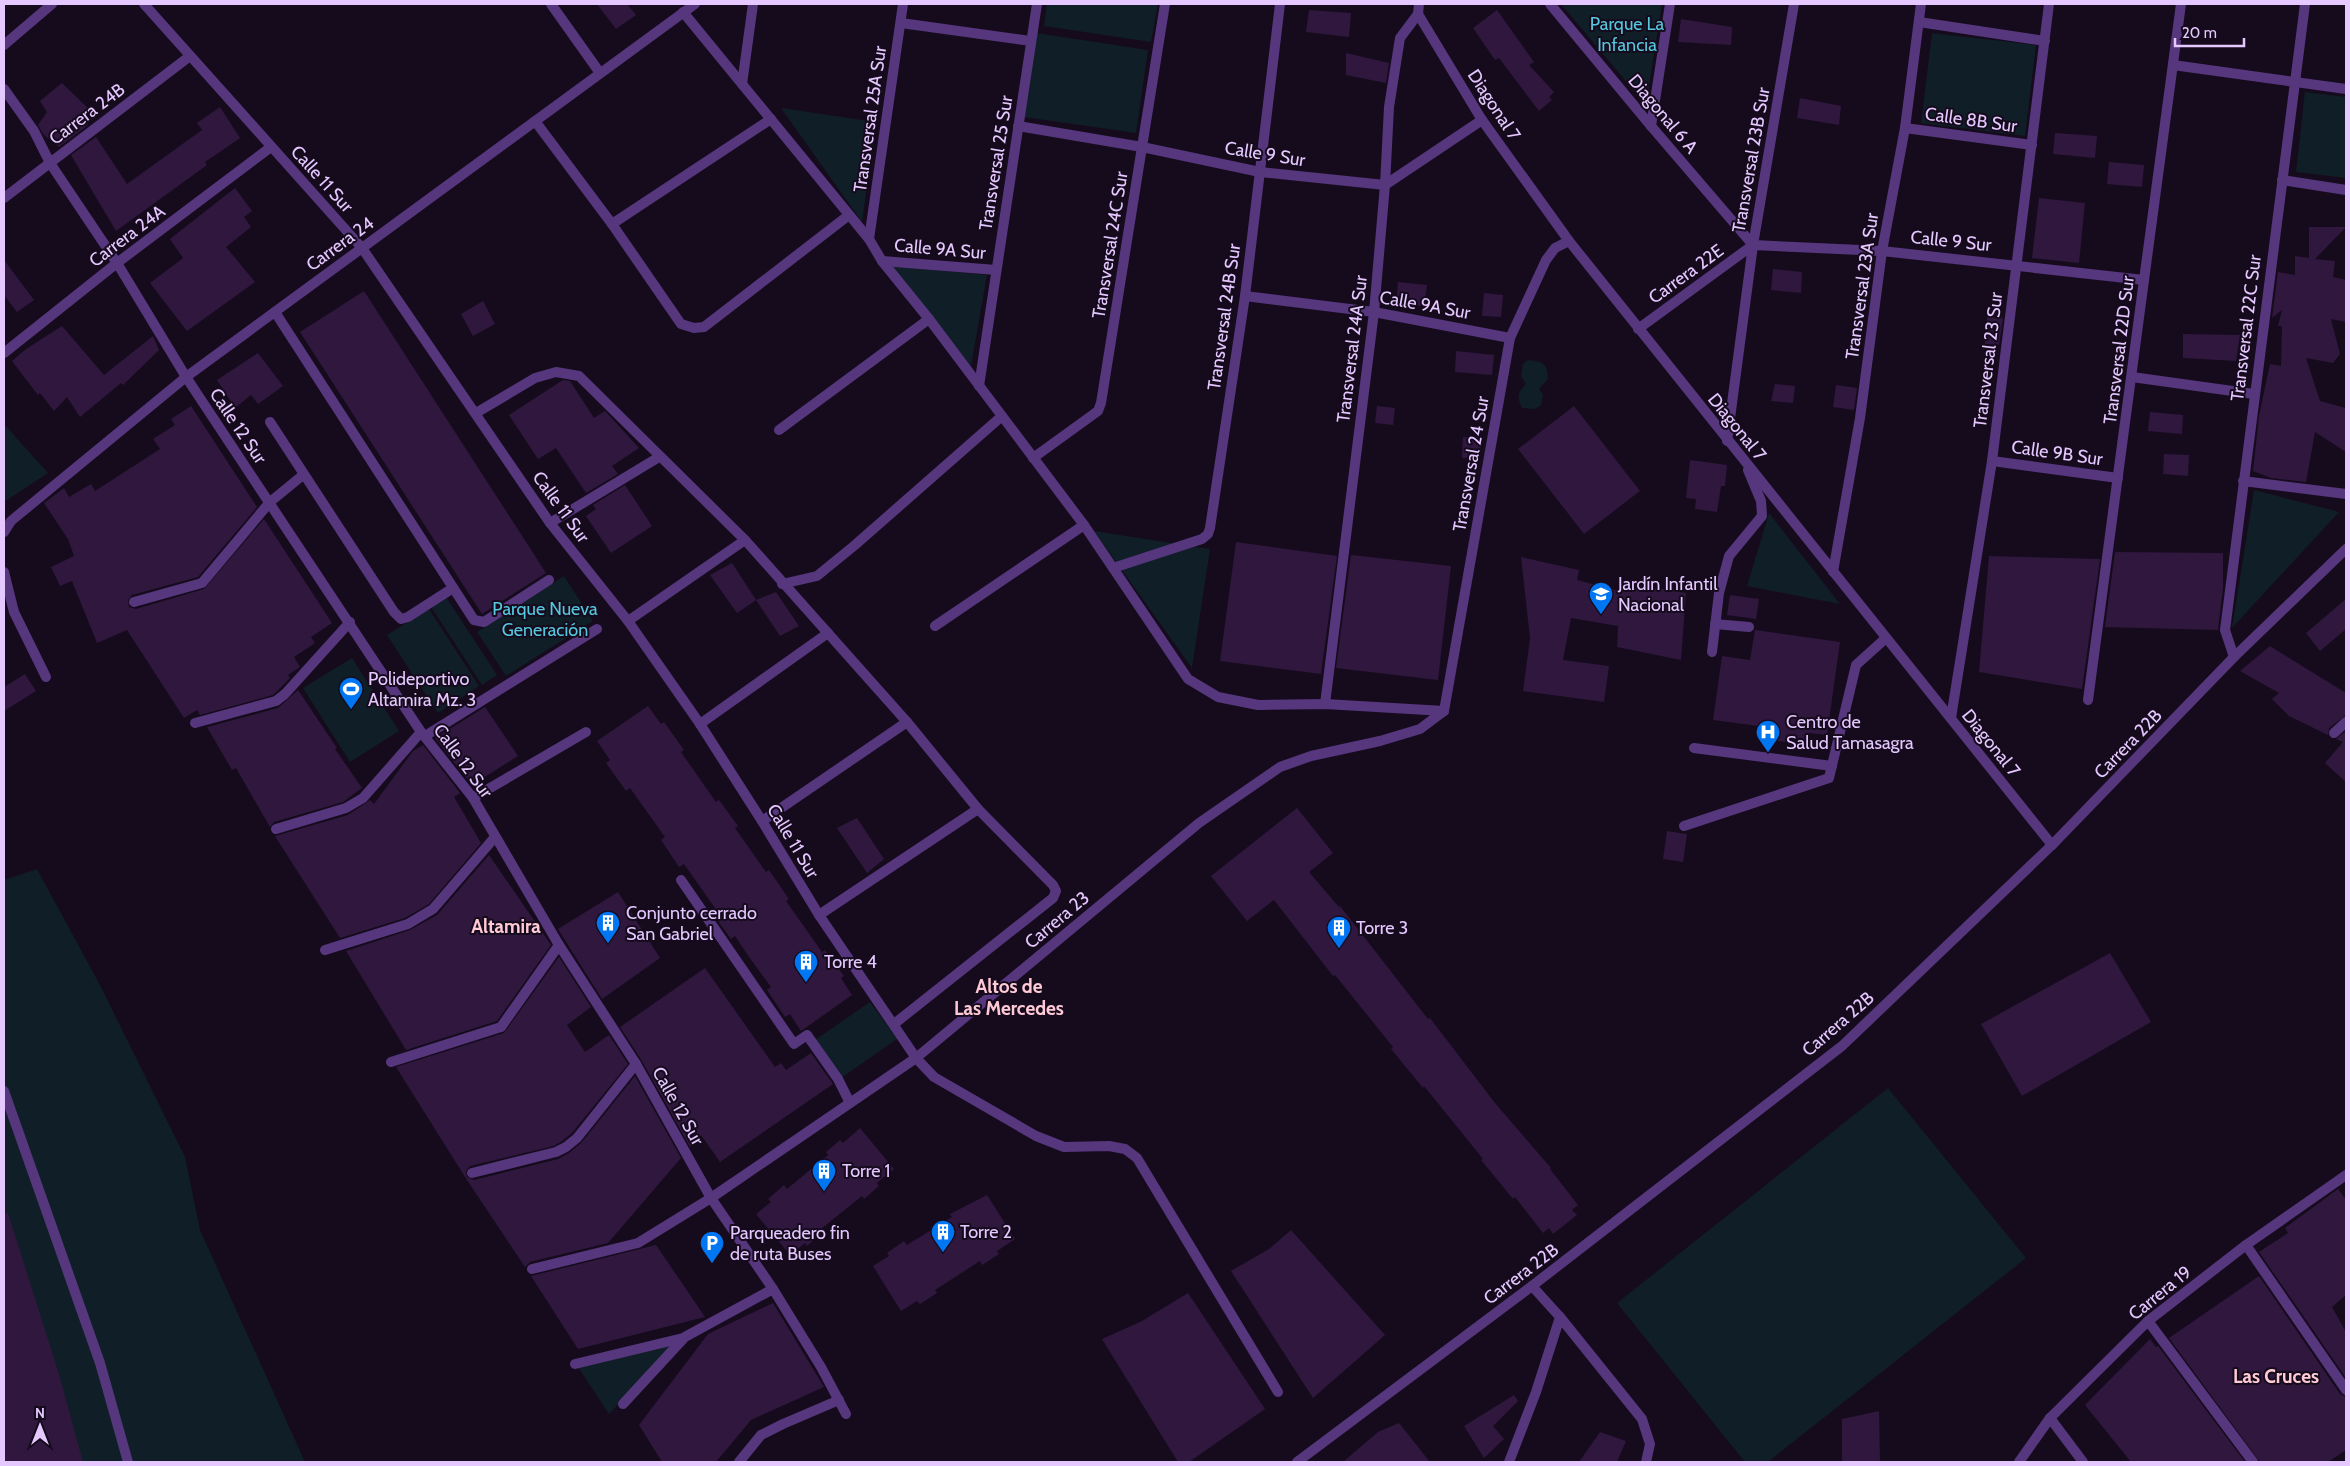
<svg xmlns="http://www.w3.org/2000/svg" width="2350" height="1466" viewBox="0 0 2350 1466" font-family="Cabin,sans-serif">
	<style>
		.green { fill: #0f1e27 }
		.building { fill: #2f173e }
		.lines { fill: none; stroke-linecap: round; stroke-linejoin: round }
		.service { stroke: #56367d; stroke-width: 10 }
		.pedestrian { stroke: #56367d; stroke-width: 10 }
		.minor { stroke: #56367d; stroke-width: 10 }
		.tertiary { stroke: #56367d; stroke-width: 10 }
		.labels { text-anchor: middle; stroke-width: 4; stroke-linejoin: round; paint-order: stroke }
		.park-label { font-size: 18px; fill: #54c8de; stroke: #160b1d }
		.street-label { font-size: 18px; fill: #e5c8ff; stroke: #160b1d }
		.poi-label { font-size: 18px; fill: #e5c8ff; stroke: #160b1d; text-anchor: start }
		.neighbourhood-label { font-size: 19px; font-weight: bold; fill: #ffcad5; stroke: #160b1d }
	</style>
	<rect width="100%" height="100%" fill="#160b1d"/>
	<g class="green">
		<path d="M1047 4H1158L1151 42 1044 26Z"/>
		<path d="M1561 4H1662L1646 105Z"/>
		<path d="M1036 33 1148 50 1136 133 1024 117Z"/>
		<path d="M1932 33 2036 45 2025 136 1921 123Z"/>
		<path d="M2305 92 2346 97V178L2296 172Z"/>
		<path d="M781 108 876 122 862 222Z"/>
		<path d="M891 266 987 275 971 366Z"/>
		<path d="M1528 360C1542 361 1548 363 1548 379L1539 389 1543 395 1541 405 1535 409 1522 408C1517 398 1517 393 1526 384L1521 376 1523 364Z"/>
		<path d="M4 424 48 473 4 502Z"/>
		<path d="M2254 490 2339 512 2232 628Z"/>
		<path d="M1769 513 1840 604 1747 586Z"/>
		<path d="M1094 531 1210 549 1192 668Z"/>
		<path d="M564 576 593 621 506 676 477 632Z"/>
		<path d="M446 597 497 675 482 685 431 607Z"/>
		<path d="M429 609 479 686 438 713 387 635Z"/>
		<path d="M352 658 399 731 350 762 303 688Z"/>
		<path d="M37 869 101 987 185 1157 200 1230 305 1462H4V880Z"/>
		<path d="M870 1002 897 1039 841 1078 815 1040Z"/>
		<path d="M1888 1088 2026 1258 1768 1462H1745L1617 1303Z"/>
		<path d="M676 1343 609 1414 578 1367Z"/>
	</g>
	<g class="building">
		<path d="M597 4H627L636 15 616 29Z"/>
		<path d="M1309 10 1351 13 1349 37 1306 32Z"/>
		<path d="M1497 10 1534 62 1529 65 1554 92 1549 97 1552 100 1539 111 1499 58 1495 60 1473 28Z"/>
		<path d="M1681 19 1732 27 1731 45 1678 42Z"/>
		<path d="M1346 53 1389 63 1386 83 1346 75Z"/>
		<path d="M62 83 96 116 87 124 88 125 59 147 43 134 38 125 47 112 40 101Z"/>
		<path d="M1800 98 1841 106 1839 125 1797 118Z"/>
		<path d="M220 107 240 138 205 162 207 165 116 231 71 155 96 137 127 184 202 130 197 123Z"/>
		<path d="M2055 133 2097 136 2095 158 2053 154Z"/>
		<path d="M2109 162 2144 165 2142 187 2107 184Z"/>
		<path d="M235 188 252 211 244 217 251 227 226 247 255 282 187 331 150 283 183 258 170 239Z"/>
		<path d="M2039 198 2085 203 2079 263 2032 258Z"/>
		<path d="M2309 227H2346L2315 259 2335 261 2333 277 2346 280V322L2331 319 2340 354 2333 363 2306 358 2320 401 2346 408V452L2315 432 2306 482 2271 478 2253 471 2259 416 2270 364 2281 366 2282 326H2278L2282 310 2272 318 2278 272 2295 275V256L2309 258Z"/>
		<path d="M4 260 34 300 17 312 4 295Z"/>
		<path d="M1773 269 1802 272 1801 293 1771 290Z"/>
		<path d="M1398 282 1427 285 1424 306 1396 304Z"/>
		<path d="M364 291 546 573 482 614 300 332Z"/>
		<path d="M1484 293 1503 295 1501 317 1482 316Z"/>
		<path d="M483 301 495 324 473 336 461 314Z"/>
		<path d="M1987 317 2003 318 1999 345 1985 344Z"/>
		<path d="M62 326 104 375 153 336 159 350 123 385 121 383 80 417 67 397 54 411 40 393 38 395 12 361 26 349Z"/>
		<path d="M2183 334 2240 335 2236 361 2183 358Z"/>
		<path d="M1456 351 1494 355 1492 375 1455 372Z"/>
		<path d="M258 353 283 386 258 404 251 395 235 408 217 380Z"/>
		<path d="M563 380 570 381 594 418 605 411 639 448 612 466 618 474 586 493 556 448 538 459 509 415Z"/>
		<path d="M1775 384 1795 386 1793 403 1771 401Z"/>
		<path d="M1836 385 1857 388 1854 410 1833 407Z"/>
		<path d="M191 406 257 507 198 577 132 595 128 600 129 607 136 609 204 589 264 519 332 623 311 637 315 643 294 657 300 667 288 675 290 678 273 695 200 715 197 710 184 718 127 630 97 643 72 581 60 586 51 567 74 556 68 539 44 503 64 488 69 497 91 484 95 491 160 449 153 439 175 425 171 419Z"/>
		<path d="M1377 406 1395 408 1393 425 1375 423Z"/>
		<path d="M1574 406 1640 491 1584 534 1518 449Z"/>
		<path d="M2150 412 2183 415 2182 434 2148 431Z"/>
		<path d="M1463 437 1481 438 1480 458H1462Z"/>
		<path d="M2164 454 2189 455 2188 476 2163 474Z"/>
		<path d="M1690 460 1727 465 1725 486H1721L1717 512 1695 509 1696 499 1686 498Z"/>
		<path d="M625 485 652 526 611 553 586 516 596 509 593 505Z"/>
		<path d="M1236 542 1337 556 1321 674 1220 661Z"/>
		<path d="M2115 552 2223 553V588L2218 630 2105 627Z"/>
		<path d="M1351 555 1451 566 1438 680 1336 668Z"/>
		<path d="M1989 556 2100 559 2082 689 1979 672Z"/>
		<path d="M1521 557 1579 570 1577 580 1619 591 1620 582 1686 593 1681 660 1617 647 1618 626 1571 618 1563 660 1609 666 1604 702 1523 691 1530 638Z"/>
		<path d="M732 563 756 600 737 613 710 575Z"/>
		<path d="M776 592 799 626 780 636 756 600Z"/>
		<path d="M1730 595 1759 599 1756 619 1727 615Z"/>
		<path d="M2346 599V629L2320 651 2306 633Z"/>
		<path d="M1755 630 1840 642 1827 735 1809 733 1807 745 1764 739 1766 727 1713 720 1722 656 1750 660Z"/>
		<path d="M2270 646 2346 693V715L2329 728 2328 735 2289 716 2272 699 2279 693 2240 671Z"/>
		<path d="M25 674 36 691 4 711V687Z"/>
		<path d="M298 690 337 748 335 749 362 788 343 802 274 822 270 827 236 768 232 770 207 727 278 708Z"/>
		<path d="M648 706 661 724 664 722 684 750 681 752 716 802 719 800 738 826 735 828 766 872 769 870 789 899 786 901 822 952 825 950 844 976 841 978 852 995 801 1031 790 1014 785 1017 767 990 771 987 747 954 735 936 731 939 710 910 715 908 684 864 679 867 661 840 665 837 630 788 626 791 606 763 610 760 597 741Z"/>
		<path d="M485 707 518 756 472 785 435 738Z"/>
		<path d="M2346 731V782L2325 763 2343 742 2336 739Z"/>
		<path d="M423 745 460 793 454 797 481 843 429 904 405 918 340 938 275 836 348 815 370 800 374 804 413 751Z"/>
		<path d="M1297 808 1333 853 1309 872 1339 907 1340 906 1428 1019 1430 1018 1495 1103 1551 1168 1550 1169 1578 1205 1572 1210 1577 1215 1553 1234 1549 1228 1543 1233 1515 1197 1513 1199 1481 1160 1483 1159 1424 1086 1423 1088 1391 1049 1393 1047 1335 975 1333 976 1274 900 1247 921 1211 876Z"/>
		<path d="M857 818 884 859 867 873 837 828Z"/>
		<path d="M1667 831 1687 834 1683 862 1663 859Z"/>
		<path d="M489 855 551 945 497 1021 406 1050 346 951 410 930 437 915Z"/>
		<path d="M618 892 660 958 602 999 558 929Z"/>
		<path d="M2110 953 2151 1022 2022 1096 1981 1024Z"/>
		<path d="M559 957 591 1007 567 1025 585 1052 609 1035 628 1064 572 1133 562 1141 554 1146 470 1166 466 1171 467 1177 474 1180 558 1159 569 1153 582 1142 635 1076 681 1158 608 1243 530 1262 525 1267 465 1177 396 1067 504 1033Z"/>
		<path d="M705 968 775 1067 781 1063 786 1070 811 1053 833 1084 720 1162 701 1135 690 1147 642 1061 620 1027Z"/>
		<path d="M860 1128 894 1169 877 1183 879 1186 864 1199 862 1196 821 1229 823 1232 807 1246 805 1243 790 1255 756 1214 771 1202 768 1199 784 1185 787 1189 828 1155 826 1152 840 1140 843 1143Z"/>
		<path d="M2338 1189 2346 1200V1295L2332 1307 2346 1332V1378L2259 1252 2288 1233 2285 1228Z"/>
		<path d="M987 1195 1015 1239 997 1251 999 1254 982 1265 980 1261 935 1290 937 1293 920 1304 917 1301 901 1311 873 1266 889 1256 887 1253 904 1241 907 1245 952 1217 950 1214Z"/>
		<path d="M8 1213 59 1374 83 1462H4V1214Z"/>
		<path d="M1291 1230 1385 1335 1313 1398 1231 1271 1269 1249Z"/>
		<path d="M656 1245 705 1317 578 1349 531 1276Z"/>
		<path d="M2259 1276 2340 1394 2346 1397V1450L2328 1462H2260L2169 1338Z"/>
		<path d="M1188 1293 1265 1409 1189 1462H1178L1102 1339 1142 1321Z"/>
		<path d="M773 1303 824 1387 751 1420 716 1462H662L639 1425 708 1334Z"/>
		<path d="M2150 1339 2156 1347 2158 1346 2245 1462H2131L2085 1405Z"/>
		<path d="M1514 1395 1518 1401 1493 1426 1504 1439 1484 1458 1464 1426Z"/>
		<path d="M1879 1411 1880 1462H1842V1419Z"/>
		<path d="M1399 1423 1430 1462H1343L1378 1432Z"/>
		<path d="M1600 1432 1626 1441 1617 1462H1579Z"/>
	</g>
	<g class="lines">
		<g class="service">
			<path d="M275 312 474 620 484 622 549 580"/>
			<path d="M270 422 394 612 401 619 408 617 453 588"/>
			<path d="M270 502 303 475"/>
			<path d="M1715 624 1749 627"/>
			<path d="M1712 652 1719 593 1729 556 1762 516 1761 501 1748 470"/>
			<path d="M1694 748 1832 766"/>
			<path d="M473 798 586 732"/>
			<path d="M1684 826 1829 778 1856 665 1886 638"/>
			<path d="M681 880 794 1044 807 1035 838 1079 850 1103"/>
		</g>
		<g class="pedestrian">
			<path d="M1550 4 1651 126"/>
			<path d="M1919 22 2045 41"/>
			<path d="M901 23 1031 41"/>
			<path d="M2173 65 2346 89"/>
			<path d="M1018 126 1142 147 1165 4"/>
			<path d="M1651 126 1670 4"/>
			<path d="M1905 128 2032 145"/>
			<path d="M2282 180 2346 190"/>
			<path d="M869 239 903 4"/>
			<path d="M882 261 996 270"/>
			<path d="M1245 296 1374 312 1510 338"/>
			<path d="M2132 377 2254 394"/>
			<path d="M979 386 1037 4"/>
			<path d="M1727 441 1753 245 1794 4"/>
			<path d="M1992 461 2118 478"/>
			<path d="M2243 481 2346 494"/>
			<path d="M1113 568 1202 539 1208 534 1210 528 1245 296 1280 4"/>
			<path d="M1833 572 1860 418 1882 251 1905 128 1921 4"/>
			<path d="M134 602 202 583 270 502"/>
			<path d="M2234 657 2225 630 2305 4"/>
			<path d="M2088 700 2144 280"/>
			<path d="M1325 704 1374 312 1385 185 1389 107 1400 38 1418 14"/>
			<path d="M1951 718 1992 461 2049 4"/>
			<path d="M195 723 276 701 285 694 350 622"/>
			<path d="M425 736 597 629"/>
			<path d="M276 829 346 808 363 798 421 732"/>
			<path d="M325 950 408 924 433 909 495 837"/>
			<path d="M391 1062 501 1027 559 945"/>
			<path d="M472 1173 556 1152 566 1147 577 1138 636 1064"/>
			<path d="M532 1269 638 1243 711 1198"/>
			<path d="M575 1364 683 1338 773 1289"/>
			<path d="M623 1404 683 1339"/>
			<path d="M739 1462 761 1435 783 1424 839 1400"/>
		</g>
		<g class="minor">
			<path d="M144 4 362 248 550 523 628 621 700 724 762 821 819 915 916 1058 934 1077 1036 1136 1064 1147 1109 1146 1125 1149 1137 1158 1278 1392"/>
			<path d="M551 4 600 73"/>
			<path d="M1419 4 1418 14 1482 120 1569 241 2052 845"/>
			<path d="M683 12 869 239 882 261 929 319 1084 525 1188 679 1218 697 1258 705 1325 704 1444 711"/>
			<path d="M4 45 52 4"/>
			<path d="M742 84 753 4"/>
			<path d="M4 89 34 131 50 163 117 263 186 377 421 732 473 798 559 945 636 1064 711 1198 773 1289 821 1367 846 1414"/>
			<path d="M535 121 612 224 681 324 694 328 704 327 849 215"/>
			<path d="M1651 126 1753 245"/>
			<path d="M4 198 190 56"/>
			<path d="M612 224 771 119"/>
			<path d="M1753 245 1882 251 2144 280 2181 4"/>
			<path d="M1638 329 1753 245"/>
			<path d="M4 353 117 263 271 147"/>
			<path d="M476 413 535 378 556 372 579 376 745 540 907 722 978 809 1053 885 1056 891 1053 898 894 1024"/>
			<path d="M779 430 929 319"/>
			<path d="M1033 458 1098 411 1101 403 1142 147 1260 172 1385 185 1482 120"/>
			<path d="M550 523 659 457"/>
			<path d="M4 532 11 521 186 377 695 4"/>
			<path d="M4 572 14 612 46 677"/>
			<path d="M782 584 817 576 855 545 1002 416"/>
			<path d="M628 621 745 540"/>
			<path d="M935 626 1084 525"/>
			<path d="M1444 711 1510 338 1546 260 1555 248 1569 241"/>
			<path d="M700 724 828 633"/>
			<path d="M2334 733 2346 722"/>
			<path d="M762 821 907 722"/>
			<path d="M819 915 978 809"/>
			<path d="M4 1091 100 1363 128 1462"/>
			<path d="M711 1198 916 1058 1199 823 1280 767 1311 756 1380 741 1420 729 1444 711"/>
			<path d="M2246 1245 2346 1390"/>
			<path d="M1560 1317 1642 1419 1650 1444 1646 1462"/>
			<path d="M2148 1321 2253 1462"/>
			<path d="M2050 1418 2083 1462"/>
			<path d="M1509 1462 1536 1392 1560 1317 1532 1286"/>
			<path d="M2019 1462 2050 1418 2148 1321 2246 1245 2346 1175"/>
		</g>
		<path class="tertiary" d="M1297 1462 1532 1286 1842 1046 2052 845 2234 657 2346 549"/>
	</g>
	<defs>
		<symbol id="school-pin" viewBox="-11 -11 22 30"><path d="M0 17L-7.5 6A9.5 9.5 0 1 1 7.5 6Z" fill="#0076f3" stroke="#160b1d"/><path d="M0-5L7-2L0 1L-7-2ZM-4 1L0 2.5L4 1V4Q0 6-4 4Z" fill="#fff"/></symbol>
		<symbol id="stadium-pin" viewBox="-11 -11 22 30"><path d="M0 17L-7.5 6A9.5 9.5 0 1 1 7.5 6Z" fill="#0076f3" stroke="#160b1d"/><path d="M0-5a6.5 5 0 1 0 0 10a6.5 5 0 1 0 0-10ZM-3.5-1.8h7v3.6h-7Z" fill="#fff"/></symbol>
		<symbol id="hospital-pin" viewBox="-11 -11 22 30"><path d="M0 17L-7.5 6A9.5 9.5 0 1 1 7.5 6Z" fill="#0076f3" stroke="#160b1d"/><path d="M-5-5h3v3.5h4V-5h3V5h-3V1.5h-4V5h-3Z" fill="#fff"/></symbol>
		<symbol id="building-pin" viewBox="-11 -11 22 30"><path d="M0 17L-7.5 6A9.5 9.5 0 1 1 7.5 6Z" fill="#0076f3" stroke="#160b1d"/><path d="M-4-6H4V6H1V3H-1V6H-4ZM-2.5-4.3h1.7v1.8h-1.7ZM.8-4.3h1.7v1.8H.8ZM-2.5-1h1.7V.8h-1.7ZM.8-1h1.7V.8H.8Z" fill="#fff"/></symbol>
		<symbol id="parking-pin" viewBox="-11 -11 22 30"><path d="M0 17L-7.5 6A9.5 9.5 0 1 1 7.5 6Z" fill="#0076f3" stroke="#160b1d"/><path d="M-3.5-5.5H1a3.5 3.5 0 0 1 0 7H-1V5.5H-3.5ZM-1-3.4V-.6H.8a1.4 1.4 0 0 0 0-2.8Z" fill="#fff"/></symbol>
	</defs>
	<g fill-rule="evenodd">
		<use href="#school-pin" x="1587" y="580" width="28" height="38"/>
		<use href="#stadium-pin" x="337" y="675" width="28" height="38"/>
		<use href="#hospital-pin" x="1754" y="718" width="28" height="38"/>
		<use href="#building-pin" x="594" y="909" width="28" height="38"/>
		<use href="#building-pin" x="1325" y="914" width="28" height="38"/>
		<use href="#building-pin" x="792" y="948" width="28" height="38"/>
		<use href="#building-pin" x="810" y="1157" width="28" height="38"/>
		<use href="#building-pin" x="929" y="1218" width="28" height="38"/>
		<use href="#parking-pin" x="698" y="1229" width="28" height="38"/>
	</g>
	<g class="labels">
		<g class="park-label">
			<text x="1627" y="30">Parque La<tspan x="1627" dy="21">Infancia</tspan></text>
			<text x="545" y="615">Parque Nueva<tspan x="545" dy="21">Generación</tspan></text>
		</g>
		<g class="street-label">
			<text transform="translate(1494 105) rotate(57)" y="6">Diagonal 7</text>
			<text transform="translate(87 114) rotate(-37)" y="6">Carrera 24B</text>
			<text transform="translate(1663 114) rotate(50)" y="6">Diagonal 6 A</text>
			<text transform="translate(870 119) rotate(-82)" y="6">Transversal 25A Sur</text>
			<text transform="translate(1971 120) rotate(8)" y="6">Calle 8B Sur</text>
			<text transform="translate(1265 154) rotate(9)" y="6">Calle 9 Sur</text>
			<text transform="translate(1751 160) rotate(-80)" y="6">Transversal 23B Sur</text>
			<text transform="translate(996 163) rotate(-81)" y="6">Transversal 25 Sur</text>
			<text transform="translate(322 179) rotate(48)" y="6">Calle 11 Sur</text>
			<text transform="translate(127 236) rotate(-37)" y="6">Carrera 24A</text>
			<text transform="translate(1951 241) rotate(6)" y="6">Calle 9 Sur</text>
			<text transform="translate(340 244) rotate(-36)" y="6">Carrera 24</text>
			<text transform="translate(1110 245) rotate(-81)" y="6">Transversal 24C Sur</text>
			<text transform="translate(940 249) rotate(5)" y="6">Calle 9A Sur</text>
			<text transform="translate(1686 274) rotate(-36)" y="6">Carrera 22E</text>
			<text transform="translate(1862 286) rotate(-82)" y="6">Transversal 23A Sur</text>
			<text transform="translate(1425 305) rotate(10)" y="6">Calle 9A Sur</text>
			<text transform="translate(1224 317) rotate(-82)" y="6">Transversal 24B Sur</text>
			<text transform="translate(2246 328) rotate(-83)" y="6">Transversal 22C Sur</text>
			<text transform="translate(1352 349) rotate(-83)" y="6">Transversal 24A Sur</text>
			<text transform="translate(2119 350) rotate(-83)" y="6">Transversal 22D Sur</text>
			<text transform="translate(1988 360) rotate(-83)" y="6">Transversal 23 Sur</text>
			<text transform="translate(238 426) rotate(56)" y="6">Calle 12 Sur</text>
			<text transform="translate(1737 427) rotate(51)" y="6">Diagonal 7</text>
			<text transform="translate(2057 453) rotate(8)" y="6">Calle 9B Sur</text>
			<text transform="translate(1471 464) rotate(-80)" y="6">Transversal 24 Sur</text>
			<text transform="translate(561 507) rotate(54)" y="6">Calle 11 Sur</text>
			<text transform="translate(1991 743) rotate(51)" y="6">Diagonal 7</text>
			<text transform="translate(2128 744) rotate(-46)" y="6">Carrera 22B</text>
			<text transform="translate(463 761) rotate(54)" y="6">Calle 12 Sur</text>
			<text transform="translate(793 841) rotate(59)" y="6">Calle 11 Sur</text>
			<text transform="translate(1057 920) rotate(-40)" y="6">Carrera 23</text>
			<text transform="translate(1838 1024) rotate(-41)" y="6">Carrera 22B</text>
			<text transform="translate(678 1106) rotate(61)" y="6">Calle 12 Sur</text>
			<text transform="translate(1521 1274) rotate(-37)" y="6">Carrera 22B</text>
			<text transform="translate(2160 1293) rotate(-39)" y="6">Carrera 19</text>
		</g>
		<g class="poi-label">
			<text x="1618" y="590">Jardín Infantil<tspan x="1618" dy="21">Nacional</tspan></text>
			<text x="368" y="685">Polideportivo<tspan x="368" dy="21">Altamira Mz. 3</tspan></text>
			<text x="1786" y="728">Centro de<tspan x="1786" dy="21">Salud Tamasagra</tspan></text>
			<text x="626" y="919">Conjunto cerrado<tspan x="626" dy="21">San Gabriel</tspan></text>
			<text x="1356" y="934">Torre 3</text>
			<text x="824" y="968">Torre 4</text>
			<text x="842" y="1177">Torre 1</text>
			<text x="960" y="1238">Torre 2</text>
			<text x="730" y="1239">Parqueadero fin<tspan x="730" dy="21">de ruta Buses</tspan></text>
		</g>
		<g class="neighbourhood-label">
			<text x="506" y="933">Altamira</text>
			<text x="1009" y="993">Altos de<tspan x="1009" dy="22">Las Mercedes</tspan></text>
			<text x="2276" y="1383">Las Cruces</text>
		</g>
	</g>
	<rect width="2350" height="1466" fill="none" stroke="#e5c8ff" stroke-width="10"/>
	<g transform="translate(40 1426)" stroke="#160b1d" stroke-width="4" paint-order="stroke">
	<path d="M0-4L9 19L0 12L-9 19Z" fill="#e5c8ff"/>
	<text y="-8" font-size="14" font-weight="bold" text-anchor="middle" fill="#e5c8ff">N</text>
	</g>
	<path d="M2175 38v8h69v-8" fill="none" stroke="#e5c8ff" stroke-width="2.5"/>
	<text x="2182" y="38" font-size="15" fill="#e5c8ff" stroke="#160b1d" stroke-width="4" paint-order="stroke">20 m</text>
</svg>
